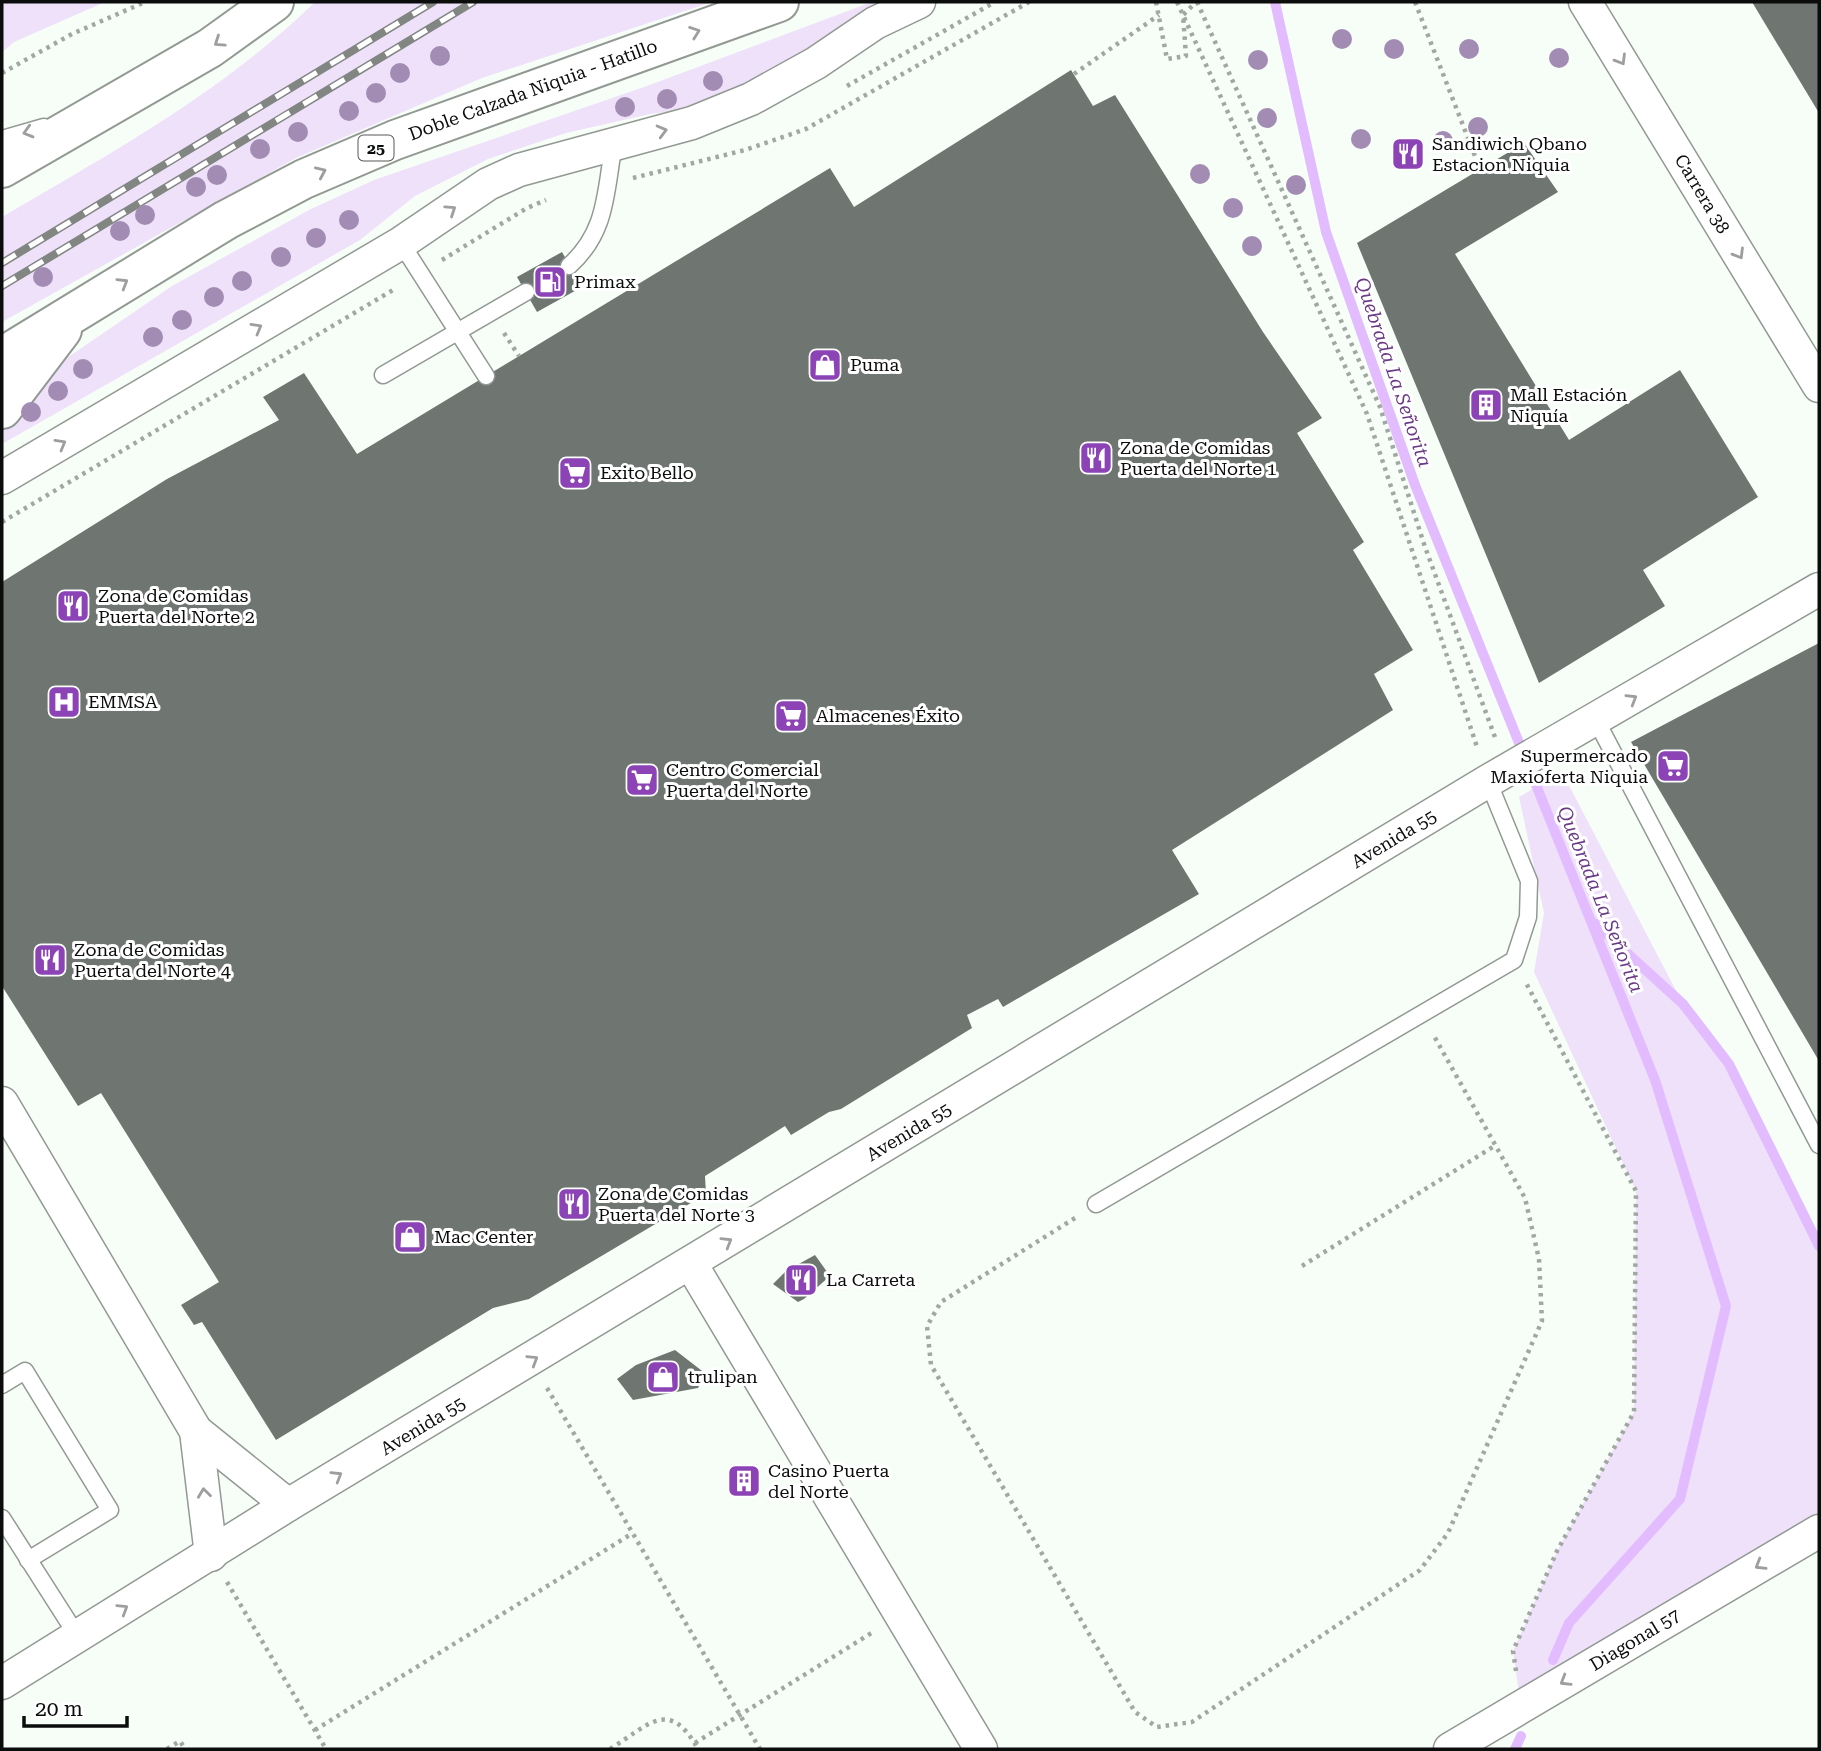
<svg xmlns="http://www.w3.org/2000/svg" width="1821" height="1751" viewBox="0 0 1821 1751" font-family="'Roboto Serif',serif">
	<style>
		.green { fill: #efe1f9 }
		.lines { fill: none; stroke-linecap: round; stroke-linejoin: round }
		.stream { stroke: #e3bcff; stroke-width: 10 }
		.building { fill: #6f7570 }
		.service-casing { stroke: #929993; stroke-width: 19 }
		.minor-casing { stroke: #929993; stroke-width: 35 }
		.trunk-casing { stroke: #929993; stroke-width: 42 }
		.path { stroke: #a1a7a2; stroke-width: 4.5; stroke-dasharray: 3.5 5; stroke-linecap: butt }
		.service { stroke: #fff; stroke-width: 16 }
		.minor { stroke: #fff; stroke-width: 32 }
		.trunk { stroke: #fff; stroke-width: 38 }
		.rail-casing { stroke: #818682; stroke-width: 8 }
		.rail { stroke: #fff; stroke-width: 5; stroke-dasharray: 16; stroke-linecap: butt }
		.tree { fill: #a28cb3 }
		.oneway { stroke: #9d9e9d }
		.labels { text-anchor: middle; stroke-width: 6; stroke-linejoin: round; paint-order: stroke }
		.shield { fill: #fff; stroke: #545654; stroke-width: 2 }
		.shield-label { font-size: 16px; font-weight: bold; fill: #0a0d0b }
		.street-label { font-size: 18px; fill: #0a0d0b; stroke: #fff }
		.poi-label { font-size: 18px; fill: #0a0d0b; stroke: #fff; text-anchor: start }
		.water-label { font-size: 19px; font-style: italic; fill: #6a3a87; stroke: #fff }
	</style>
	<rect width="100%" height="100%" fill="#f7fef8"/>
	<g class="green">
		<path d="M2 2H105L14 42 2 52Z"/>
		<path d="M315 2H712L482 78 296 158 2 322V217C111 153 224 91 315 2Z"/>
		<path d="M872 2H888L827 41 708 107 650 114 566 133 488 159 415 196 360 240 2 444V429L39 377 172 286 309 210 374 180 647 86Z"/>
		<path d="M1562 772 1683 1004 1729 1064 1819 1246V1531L1521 1707 1513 1651 1557 1551 1634 1412 1636 1191 1534 972 1544 913 1519 797Z"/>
	</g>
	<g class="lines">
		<g class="stream">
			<path d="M1275 2 1326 232 1415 485 1655 1080 1726 1306 1680 1499 1569 1623 1553 1660"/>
			<path d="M1594 923 1683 1004 1729 1064 1819 1246"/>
			<path d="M1515 1749 1521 1736"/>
		</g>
	</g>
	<g class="building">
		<path d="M1752 2H1819V113Z"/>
		<path d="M1071 70 1093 106 1115 95 1263 332 1322 418 1297 433 1364 542 1353 550 1413 650 1374 674 1393 710 1172 850 1199 894 1003 1007 998 999 967 1015 972 1028 841 1109 829 1112 791 1135 785 1126 705 1176 706 1194 529 1299 493 1308 276 1440 202 1322 194 1325 181 1305 219 1282 101 1093 78 1106 2 986V582L167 479 279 420 263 397 304 373 357 454 830 168 854 207Z"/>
		<path d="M1524 143 1558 192 1455 254 1569 440 1680 370 1758 497 1643 570 1665 606 1539 683 1357 243Z"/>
		<path d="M562 252 582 287 537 312 517 277Z"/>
		<path d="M1819 643V1061L1631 742Z"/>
		<path d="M815 1255 830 1276 804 1299 798 1302 773 1284 786 1271Z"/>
		<path d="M675 1350 706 1374 698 1388 633 1400 617 1379 636 1365Z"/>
		<path d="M745 1465 758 1488 746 1497 729 1474Z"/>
	</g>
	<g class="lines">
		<defs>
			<g id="service">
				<path d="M2 139 44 127"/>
				<path d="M401 243 486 376"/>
				<path d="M569 266C608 231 605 191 614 144"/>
				<path d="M383 375 526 292"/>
				<path d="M1596 720 1819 1145"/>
				<path d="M1096 1204 1514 960 1528 917 1529 881 1488 781"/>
				<path d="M2 1385 25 1371 110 1510 28 1560"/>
				<path d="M2 1518 78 1637"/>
			</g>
			<g id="minor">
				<path d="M1585 2 1819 386"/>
				<path d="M2 478 401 243 488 184 519 170 692 123 751 99 816 63 875 23 919 2"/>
				<path d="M2 1103 196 1431 288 1505"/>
				<path d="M691 1264 981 1749"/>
				<path d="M196 1431 211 1555"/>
				<path d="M2 1683 288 1505 1488 781 1819 589"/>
				<path d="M1450 1749 1819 1531"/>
			</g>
			<g id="trunk">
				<path d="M2 168 210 48 274 2"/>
				<path d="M2 357 226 220 304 179 395 140 779 2"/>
				<path d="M2 409 62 330"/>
			</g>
		</defs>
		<use href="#service" class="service-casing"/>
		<use href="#minor" class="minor-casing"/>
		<use href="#trunk" class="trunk-casing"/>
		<g class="path">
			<path d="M1156 2 1167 59 1186 56 1183 15 1196 2"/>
			<path d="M1177 2 1367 414 1478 750"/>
			<path d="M1197 2 1380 407 1425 547 1496 740"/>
			<path d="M1415 2 1480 169"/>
			<path d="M2 73 72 34 145 2"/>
			<path d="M1074 74 1159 15"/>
			<path d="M847 86 995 2"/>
			<path d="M633 178 745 150 806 129 1029 2"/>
			<path d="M442 260 527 208 546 200"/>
			<path d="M504 333 519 356"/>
			<path d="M2 522 393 290"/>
			<path d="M1075 1218 941 1302 927 1326 931 1365 1135 1712 1157 1727 1192 1722 1420 1570 1448 1533 1542 1321 1539 1259 1525 1198 1434 1036"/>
			<path d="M1302 1266 1496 1145"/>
			<path d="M547 1388 760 1749"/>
			<path d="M227 1582 326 1749"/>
			<path d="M1516 1671 1513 1651 1557 1551 1634 1412 1636 1191 1525 981"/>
			<path d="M315 1730 633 1533"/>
			<path d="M695 1743 873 1632"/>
			<path d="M167 1749 180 1741 185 1749"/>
			<path d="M610 1749C649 1725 669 1697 698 1749"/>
		</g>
		<use href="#service" class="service"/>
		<use href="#minor" class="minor"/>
		<use href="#trunk" class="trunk"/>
		<defs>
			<g id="rail">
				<path d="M2 263 433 2"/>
				<path d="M2 286 473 2"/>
			</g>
		</defs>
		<use href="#rail" class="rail-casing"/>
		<use href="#rail" class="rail"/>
	</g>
	<g class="tree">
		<circle cx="1342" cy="39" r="10"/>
		<circle cx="1394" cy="49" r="10"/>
		<circle cx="1469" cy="49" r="10"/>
		<circle cx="440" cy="56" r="10"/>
		<circle cx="1559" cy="58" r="10"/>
		<circle cx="1258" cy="60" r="10"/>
		<circle cx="400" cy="73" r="10"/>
		<circle cx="713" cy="81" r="10"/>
		<circle cx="376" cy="93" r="10"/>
		<circle cx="667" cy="99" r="10"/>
		<circle cx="625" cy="107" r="10"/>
		<circle cx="349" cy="111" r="10"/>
		<circle cx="1267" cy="118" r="10"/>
		<circle cx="1478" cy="127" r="10"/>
		<circle cx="298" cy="132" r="10"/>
		<circle cx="1361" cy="139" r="10"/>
		<circle cx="1443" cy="141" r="10"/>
		<circle cx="260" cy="149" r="10"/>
		<circle cx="1200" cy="174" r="10"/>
		<circle cx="217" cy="175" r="10"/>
		<circle cx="1296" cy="185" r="10"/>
		<circle cx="196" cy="187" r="10"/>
		<circle cx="1233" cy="208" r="10"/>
		<circle cx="145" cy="215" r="10"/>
		<circle cx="349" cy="220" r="10"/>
		<circle cx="120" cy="231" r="10"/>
		<circle cx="316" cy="238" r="10"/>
		<circle cx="1252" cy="246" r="10"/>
		<circle cx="281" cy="257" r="10"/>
		<circle cx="43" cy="277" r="10"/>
		<circle cx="242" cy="281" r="10"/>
		<circle cx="214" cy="297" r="10"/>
		<circle cx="182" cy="320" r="10"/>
		<circle cx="153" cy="337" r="10"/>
		<circle cx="83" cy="369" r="10"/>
		<circle cx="58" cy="391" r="10"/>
		<circle cx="31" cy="412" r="10"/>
	</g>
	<defs><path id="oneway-chevron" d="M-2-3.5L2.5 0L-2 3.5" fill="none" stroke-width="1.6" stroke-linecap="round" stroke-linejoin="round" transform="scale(1.75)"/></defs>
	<g class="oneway">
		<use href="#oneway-chevron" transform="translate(695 32) rotate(-20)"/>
		<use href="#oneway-chevron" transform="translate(219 42) rotate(146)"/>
		<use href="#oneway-chevron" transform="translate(1621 60) rotate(59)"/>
		<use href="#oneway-chevron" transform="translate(662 131) rotate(-15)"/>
		<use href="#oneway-chevron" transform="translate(28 132) rotate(164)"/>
		<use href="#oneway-chevron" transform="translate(321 172) rotate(-24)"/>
		<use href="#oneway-chevron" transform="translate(451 210) rotate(-34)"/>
		<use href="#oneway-chevron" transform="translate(1739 254) rotate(59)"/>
		<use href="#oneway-chevron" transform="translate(123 283) rotate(-31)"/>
		<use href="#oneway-chevron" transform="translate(257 328) rotate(-30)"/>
		<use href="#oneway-chevron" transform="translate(61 444) rotate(-30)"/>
		<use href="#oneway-chevron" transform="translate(1632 699) rotate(-31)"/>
		<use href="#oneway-chevron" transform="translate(727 1242) rotate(-31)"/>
		<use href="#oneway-chevron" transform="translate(533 1360) rotate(-32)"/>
		<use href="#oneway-chevron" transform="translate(337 1476) rotate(-31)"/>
		<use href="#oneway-chevron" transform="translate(204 1493) rotate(-97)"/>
		<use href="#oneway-chevron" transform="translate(1760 1565) rotate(149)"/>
		<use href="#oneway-chevron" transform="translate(123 1609) rotate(-32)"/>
		<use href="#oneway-chevron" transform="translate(1565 1681) rotate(149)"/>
	</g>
	<defs>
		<symbol id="restaurant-square" viewBox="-11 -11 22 22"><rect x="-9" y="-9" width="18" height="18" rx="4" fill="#8b43b5" stroke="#fff"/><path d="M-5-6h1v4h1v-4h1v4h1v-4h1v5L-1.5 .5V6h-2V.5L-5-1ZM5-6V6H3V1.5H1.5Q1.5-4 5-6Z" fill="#fff"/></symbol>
		<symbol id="fuel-square" viewBox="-11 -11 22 22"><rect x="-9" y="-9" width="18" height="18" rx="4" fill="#8b43b5" stroke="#fff"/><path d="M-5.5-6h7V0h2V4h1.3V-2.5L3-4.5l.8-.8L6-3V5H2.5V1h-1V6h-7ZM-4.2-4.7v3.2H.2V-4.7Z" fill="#fff"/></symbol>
		<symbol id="shop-square" viewBox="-11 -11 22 22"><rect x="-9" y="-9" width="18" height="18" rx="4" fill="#8b43b5" stroke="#fff"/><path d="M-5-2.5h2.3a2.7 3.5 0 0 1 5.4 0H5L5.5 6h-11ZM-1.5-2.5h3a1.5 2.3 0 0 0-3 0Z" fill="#fff"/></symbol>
		<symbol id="building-square" viewBox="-11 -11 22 22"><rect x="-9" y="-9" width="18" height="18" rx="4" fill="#8b43b5" stroke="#fff"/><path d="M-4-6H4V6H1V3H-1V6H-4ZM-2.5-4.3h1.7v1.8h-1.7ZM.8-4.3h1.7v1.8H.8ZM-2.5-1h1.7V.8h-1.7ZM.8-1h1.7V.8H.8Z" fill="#fff"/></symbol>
		<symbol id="supermarket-square" viewBox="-11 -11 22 22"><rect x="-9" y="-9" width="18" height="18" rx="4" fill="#8b43b5" stroke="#fff"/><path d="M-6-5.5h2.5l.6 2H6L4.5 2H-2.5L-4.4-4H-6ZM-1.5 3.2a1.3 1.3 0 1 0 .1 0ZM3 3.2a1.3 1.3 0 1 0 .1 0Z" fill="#fff"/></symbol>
		<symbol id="hospital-square" viewBox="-11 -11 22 22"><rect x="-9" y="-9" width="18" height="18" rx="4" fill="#8b43b5" stroke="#fff"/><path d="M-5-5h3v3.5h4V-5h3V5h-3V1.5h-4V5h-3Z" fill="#fff"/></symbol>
	</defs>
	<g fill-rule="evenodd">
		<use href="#restaurant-square" x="1389" y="135" width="38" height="38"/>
		<use href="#fuel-square" x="531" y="263" width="38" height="38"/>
		<use href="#shop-square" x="806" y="346" width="38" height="38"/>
		<use href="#building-square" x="1467" y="386" width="38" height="38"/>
		<use href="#restaurant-square" x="1077" y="439" width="38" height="38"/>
		<use href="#supermarket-square" x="556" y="454" width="38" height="38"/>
		<use href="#restaurant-square" x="54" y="587" width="38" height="38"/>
		<use href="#hospital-square" x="45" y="683" width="38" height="38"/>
		<use href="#supermarket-square" x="772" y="697" width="38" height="38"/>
		<use href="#supermarket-square" x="1654" y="747" width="38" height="38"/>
		<use href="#supermarket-square" x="623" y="761" width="38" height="38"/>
		<use href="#restaurant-square" x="31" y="941" width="38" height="38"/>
		<use href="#restaurant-square" x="555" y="1185" width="38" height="38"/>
		<use href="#shop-square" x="391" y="1218" width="38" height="38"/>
		<use href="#restaurant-square" x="782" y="1261" width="38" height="38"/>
		<use href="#shop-square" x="644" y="1358" width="38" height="38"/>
		<use href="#building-square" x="725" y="1462" width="38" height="38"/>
	</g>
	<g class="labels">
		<rect class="shield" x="358.5" y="135.5" width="35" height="25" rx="5"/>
		<g class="shield-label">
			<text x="376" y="154">25</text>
		</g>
		<g class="street-label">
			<text transform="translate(533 90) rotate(-20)" y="6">Doble Calzada Niquia - Hatillo</text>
			<text transform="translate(1702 194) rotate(59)" y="6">Carrera 38</text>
			<text transform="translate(1394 839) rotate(-31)" y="6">Avenida 55</text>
			<text transform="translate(909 1132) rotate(-31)" y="6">Avenida 55</text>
			<text transform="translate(423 1426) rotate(-31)" y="6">Avenida 55</text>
			<text transform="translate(1635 1640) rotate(-31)" y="6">Diagonal 57</text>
		</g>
		<g class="poi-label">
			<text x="1432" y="150">Sandiwich Qbano<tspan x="1432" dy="21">Estacion Niquia</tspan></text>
			<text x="574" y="288">Primax</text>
			<text x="850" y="371">Puma</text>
			<text x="1510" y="401">Mall Estación<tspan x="1510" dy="21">Niquía</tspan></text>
			<text x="1120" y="454">Zona de Comidas<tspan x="1120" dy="21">Puerta del Norte 1</tspan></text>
			<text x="600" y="479">Exito Bello</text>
			<text x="98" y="602">Zona de Comidas<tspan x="98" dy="21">Puerta del Norte 2</tspan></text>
			<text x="88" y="708">EMMSA</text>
			<text x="816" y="722">Almacenes Éxito</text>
			<text x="1648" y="762" text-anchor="end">Supermercado<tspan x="1648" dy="21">Maxioferta Niquia</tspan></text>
			<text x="666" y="776">Centro Comercial<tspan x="666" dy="21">Puerta del Norte</tspan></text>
			<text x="74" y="956">Zona de Comidas<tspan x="74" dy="21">Puerta del Norte 4</tspan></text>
			<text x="598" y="1200">Zona de Comidas<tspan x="598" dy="21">Puerta del Norte 3</tspan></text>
			<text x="434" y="1243">Mac Center</text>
			<text x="826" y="1286">La Carreta</text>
			<text x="688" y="1383">trulipan</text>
			<text x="768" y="1477">Casino Puerta<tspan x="768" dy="21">del Norte</tspan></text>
		</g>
		<g class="water-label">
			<text transform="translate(1394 372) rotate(71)" y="7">Quebrada La Señorita</text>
			<text transform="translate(1601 899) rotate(68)" y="7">Quebrada La Señorita</text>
		</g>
	</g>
	<rect width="1821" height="1751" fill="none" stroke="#0a0d0b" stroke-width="7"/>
	<path d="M24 1716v10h103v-10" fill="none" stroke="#0a0d0b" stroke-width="3.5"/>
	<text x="35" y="1716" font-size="21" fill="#0a0d0b" stroke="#ffffff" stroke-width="5" paint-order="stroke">20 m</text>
</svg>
